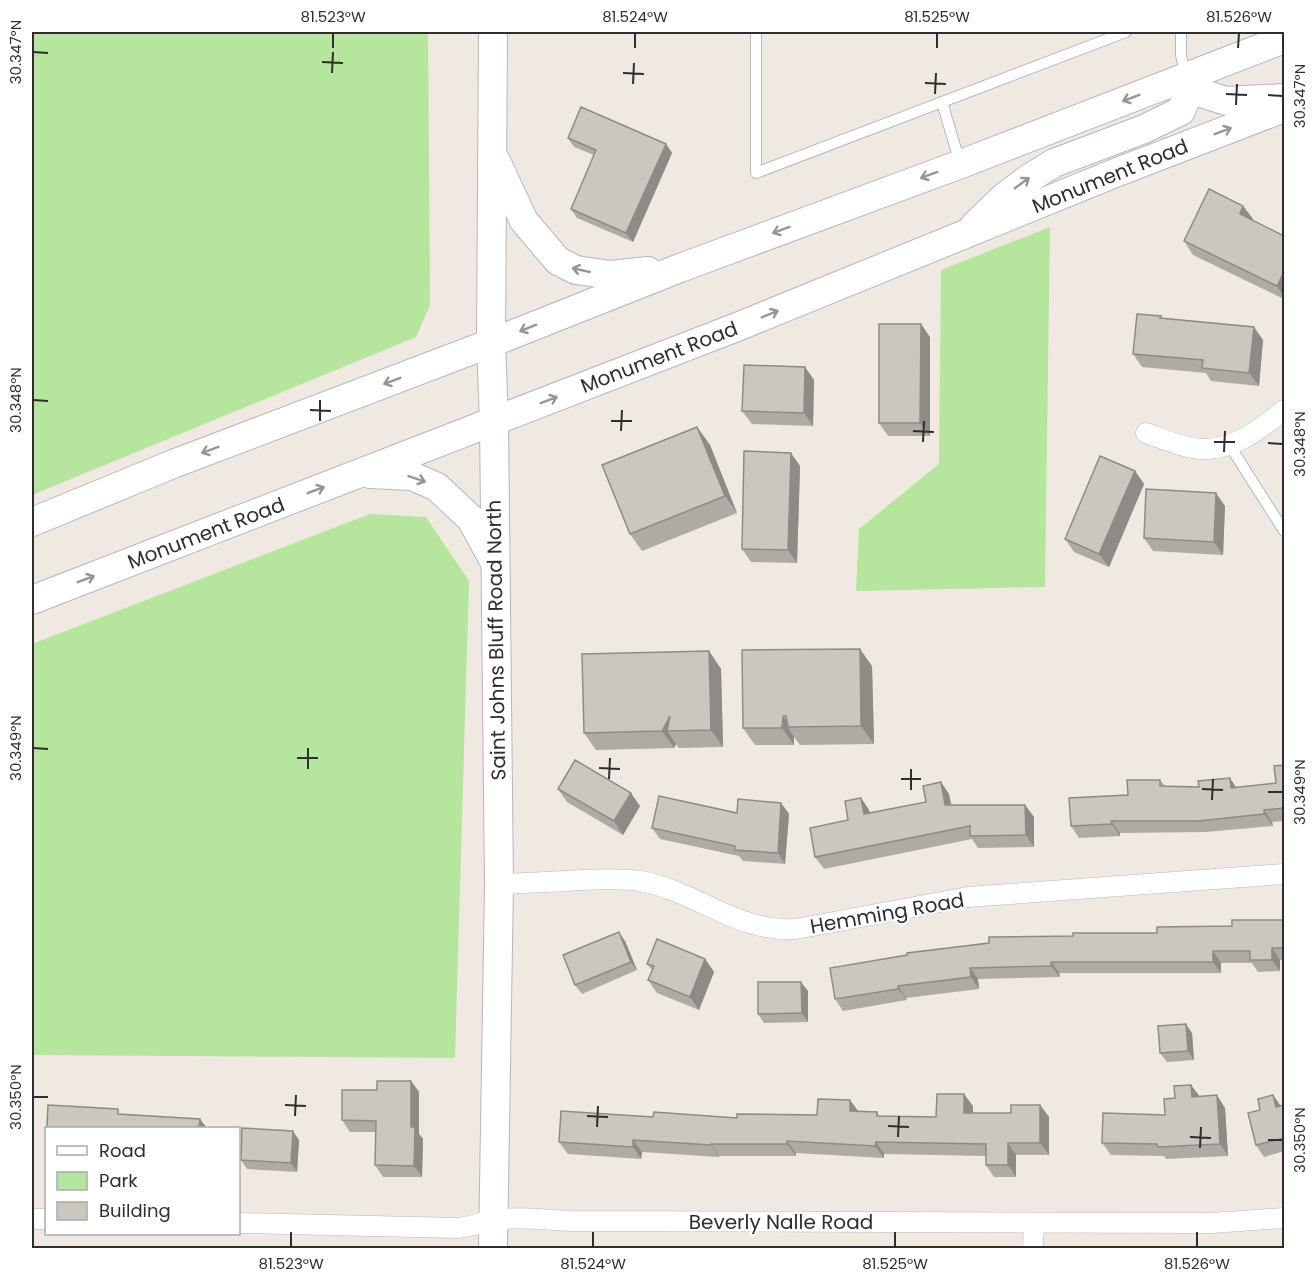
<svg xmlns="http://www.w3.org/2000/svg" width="1316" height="1280" viewBox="0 0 1316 1280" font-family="Poppins,sans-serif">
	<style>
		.green { fill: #b6e59e }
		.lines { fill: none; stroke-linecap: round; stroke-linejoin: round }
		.lane-casing { stroke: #b4b7c1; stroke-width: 12 }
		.street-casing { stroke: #b4b7c1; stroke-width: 21 }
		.secondary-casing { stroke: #b4b7c1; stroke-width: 30 }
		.lane { stroke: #fff; stroke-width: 10 }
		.street { stroke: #fff; stroke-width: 20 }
		.secondary { stroke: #fff; stroke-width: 28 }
		.wall { fill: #afaba4 }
		.shaded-wall { fill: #8e8b86 }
		.building { fill: #cbc7bf; stroke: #8e8b86; stroke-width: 1.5 }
		.oneway { stroke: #969696 }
		.ticks { fill: none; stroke: #2e2e2e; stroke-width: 2 }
		.labels { text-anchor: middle; stroke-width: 4.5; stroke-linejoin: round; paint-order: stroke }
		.street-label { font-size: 20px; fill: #2e2e2e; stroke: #fff }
		.neatline { fill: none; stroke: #2e2e2e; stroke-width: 2 }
		.ticks-label { font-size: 15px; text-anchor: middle; fill: #2e2e2e }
	</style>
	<rect width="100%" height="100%" fill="#efe9e1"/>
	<g class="green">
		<path d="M32 32H428L430 305 416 337 32 495Z"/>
		<path d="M1050 227 1045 587 856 591 859 529 939 464 941 270Z"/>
		<path d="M370 514 426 517 469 581 455 1058 32 1055V644Z"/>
	</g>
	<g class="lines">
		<defs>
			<g id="lane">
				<path d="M756 32V173L1126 32"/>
				<path d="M1181 32V55L1186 77"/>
				<path d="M942 102 960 163"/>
				<path d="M1230 446 1284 531"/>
			</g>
			<g id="street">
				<path d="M1146 433C1163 439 1183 448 1201 449 1232 451 1261 429 1284 410"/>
				<path d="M499 884C526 883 554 882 581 880 600 879 621 878 640 881 697 891 737 933 796 929L968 897 1284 874"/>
				<path d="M32 1219H46"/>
				<path d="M238 1223 458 1228C471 1227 482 1222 495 1220 520 1216 546 1220 571 1221L1212 1223 1284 1218"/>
				<path d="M1033 1248 1034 1224"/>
			</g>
			<g id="secondary">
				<path d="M493 32 491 343 494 421 499 884 493 1248"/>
				<path d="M1186 78 1204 94 1226 101 1284 98"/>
				<path d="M496 161 524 221 558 261 576 270 611 275 648 271"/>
				<path d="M974 226 1003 198 1028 179 1054 163 1144 129 1181 111 1187 96 1186 78"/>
				<path d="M370 474 412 476 437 487 471 519 494 561"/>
				<path d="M32 522 173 464 491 343 680 268 961 164 1284 39"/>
				<path d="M32 600 737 327 1115 173 1284 108"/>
			</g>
		</defs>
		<use href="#lane" class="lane-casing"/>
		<use href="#street" class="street-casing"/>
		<use href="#secondary" class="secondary-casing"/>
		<use href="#lane" class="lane"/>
		<use href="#street" class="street"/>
		<use href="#secondary" class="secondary"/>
	</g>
	<g class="wall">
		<path d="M568 138 666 144 672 153 633 242 577 218 571 209 594 155 574 147Z"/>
		<path d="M1243 206 1253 219 1252 220 1284 236V299L1193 255 1184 241Z"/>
		<path d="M1161 316 1162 318 1263 340 1259 386 1211 381 1206 373 1142 367 1133 354Z"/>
		<path d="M930 337V436H888L879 423Z"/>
		<path d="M805 367 814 380 813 426 752 424 742 411Z"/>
		<path d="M697 427 710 445 737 513 642 551 630 534Z"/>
		<path d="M800 466 797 563 751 562 742 549Z"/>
		<path d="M1135 471 1144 484 1109 567 1074 552 1065 539Z"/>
		<path d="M1225 506 1223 555 1153 551 1144 538Z"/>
		<path d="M709 651 721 669 723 747 679 748 676 744 674 748 596 750 584 733Z"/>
		<path d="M872 666 874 744 800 745 794 737V745H755L743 728Z"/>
		<path d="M1284 765V821L1272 822 1273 826 1206 832 1120 833V836L1079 838 1071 826 1128 795 1160 780 1165 786 1237 787 1276 783Z"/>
		<path d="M558 789 640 806 623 835 567 802Z"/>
		<path d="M949 794 951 805H1025L1034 817V847L978 848 972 839 824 869 815 857 848 820 861 798 869 810 870 813 926 802Z"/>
		<path d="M781 803 789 814 785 864 743 861 739 856 660 839 652 828 737 813Z"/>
		<path d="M1284 920V960H1280V971L1258 972 1252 963H1221V973H1059L1060 977 978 979 979 989 906 998 907 1000 843 1011 835 999 1073 936 1157 933Z"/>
		<path d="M625 941 637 970 582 994 575 985Z"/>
		<path d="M705 959 714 972 699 1010 657 993 648 980 652 970 647 964Z"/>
		<path d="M808 991V1022L764 1023 758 1014Z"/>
		<path d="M1192 1033 1194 1060 1167 1062 1160 1053Z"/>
		<path d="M411 1081 419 1092V1134L423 1139 422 1177H383L375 1165 376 1132H350L342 1120 377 1090Z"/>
		<path d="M1191 1085 1199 1096 1225 1108 1228 1156 1166 1159 1164 1156 1111 1155 1102 1143 1165 1115 1175 1098Z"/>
		<path d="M1273 1095 1281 1106 1284 1105V1151L1264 1157 1256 1145 1260 1110Z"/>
		<path d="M1040 1105 1049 1117V1155H1016V1177H994L986 1165V1156L884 1154V1158L796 1153V1156H719V1157L642 1152 641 1159 568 1154 559 1142 653 1117 737 1118 817 1115 858 1111 877 1112 880 1117H936L973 1106V1113H1011Z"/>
		<path d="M299 1140 297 1172 247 1169 241 1160Z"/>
	</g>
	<g class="shaded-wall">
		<path d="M666 144 672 153 633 242 626 233Z"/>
		<path d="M1243 206 1253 219 1249 227 1240 214Z"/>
		<path d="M1284 272V297L1277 286Z"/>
		<path d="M921 324 930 337V436L920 423Z"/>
		<path d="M1254 327 1263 340 1259 386 1249 373Z"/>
		<path d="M805 367 814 380 813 426 804 413Z"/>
		<path d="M697 427 710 445 737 513 725 496Z"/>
		<path d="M791 453 800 466 797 563 788 550Z"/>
		<path d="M1135 471 1144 484 1109 567 1099 554Z"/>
		<path d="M1216 493 1225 506 1223 555 1214 542Z"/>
		<path d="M860 649 872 666 874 744 861 726Z"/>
		<path d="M709 651 721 669 723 747 711 730Z"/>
		<path d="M670 716 667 731 676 744 674 748 662 731Z"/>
		<path d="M783 716 791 727H788L794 737V745L782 728Z"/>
		<path d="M1230 778 1238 790 1231 788Z"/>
		<path d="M941 782 949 794 954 817 945 805Z"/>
		<path d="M631 793 640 806 623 835 614 821Z"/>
		<path d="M861 798 869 810 872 826 864 814Z"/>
		<path d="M781 803 789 814 785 864 778 853Z"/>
		<path d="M1025 805 1034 817V847L1026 835Z"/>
		<path d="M1264 810 1272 822 1273 826 1264 814Z"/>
		<path d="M1111 821 1120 833V836L1112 824Z"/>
		<path d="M619 932 625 941 637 970 631 962Z"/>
		<path d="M1272 948 1280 960V971L1272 960Z"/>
		<path d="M1213 951 1221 963V973L1213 962Z"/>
		<path d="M705 959 714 972 699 1010 690 997Z"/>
		<path d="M1051 962 1059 973 1060 977 1051 966Z"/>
		<path d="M970 968 978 979 979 989 971 977Z"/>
		<path d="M801 982 808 991V1022L802 1013Z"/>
		<path d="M898 986 906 998 907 1000 898 989Z"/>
		<path d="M1186 1024 1192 1033 1194 1060 1188 1051Z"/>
		<path d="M411 1081 419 1092V1134L423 1139 422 1177 414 1166 411 1127Z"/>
		<path d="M1191 1085 1200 1097H1192Z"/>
		<path d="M964 1094 973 1106V1125L964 1113Z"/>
		<path d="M1217 1095 1225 1108 1228 1156 1220 1144Z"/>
		<path d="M1273 1095 1281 1107H1276Z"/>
		<path d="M850 1100 859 1112 850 1111Z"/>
		<path d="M1040 1105 1049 1117V1155L1040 1143Z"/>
		<path d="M200 1119 207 1128H199Z"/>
		<path d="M293 1131 299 1140 297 1172 291 1163Z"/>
		<path d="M633 1140 642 1152 641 1159 633 1147Z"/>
		<path d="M787 1141 796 1153V1156L787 1144Z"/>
		<path d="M876 1142 884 1154V1158L875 1146Z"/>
		<path d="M1008 1143 1016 1155V1177L1008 1165Z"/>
		<path d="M711 1144 719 1156V1157L711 1145Z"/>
	</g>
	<g class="building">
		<path d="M581 107 666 144 626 233 571 209 596 150 568 138Z"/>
		<path d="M1209 189 1243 206 1240 214 1284 236V272L1277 286 1184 241Z"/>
		<path d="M1137 314 1161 316 1160 318 1254 327 1249 373 1202 368 1203 360 1133 354Z"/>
		<path d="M879 324H921L920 423H879Z"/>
		<path d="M744 365 805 367 804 413 742 411Z"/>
		<path d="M697 427 725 496 630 534 602 465Z"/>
		<path d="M744 451 791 453 788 550 742 549Z"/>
		<path d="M1100 456 1135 471 1099 554 1065 539Z"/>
		<path d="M1146 489 1216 493 1214 542 1144 538Z"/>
		<path d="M860 649 861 726 788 727 786 716H783L782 728H743L742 650Z"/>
		<path d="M709 651 711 730 667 731 670 716 662 731 584 733 582 654Z"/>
		<path d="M575 760 631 793 614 821 558 789Z"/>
		<path d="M1284 765V808L1264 810V814L1198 821H1111L1112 824 1071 826 1069 798 1128 795 1127 780H1160V786L1199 787 1198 781 1230 778 1231 788 1276 783 1274 766Z"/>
		<path d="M941 782 945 805H1025L1026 835 970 836V826L815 857 810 828 848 820 845 801 861 798 864 814 926 802 923 786Z"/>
		<path d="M659 796 737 813 738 799 781 803 778 853 735 850V846L652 828Z"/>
		<path d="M1232 920H1284V948H1272V960H1250V951H1213V962H1051V966L970 968 971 977 898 986V989L835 999 830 968 907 955V953L989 943V937L1073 936V933H1157V927L1232 926Z"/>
		<path d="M619 932 631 962 575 985 563 955Z"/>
		<path d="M657 939 705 959 690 997 648 980 654 966 647 964Z"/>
		<path d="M758 982H801L802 1013 758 1014Z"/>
		<path d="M1186 1024 1188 1051 1160 1053 1158 1026Z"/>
		<path d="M377 1081H411V1127H415L414 1166 375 1165 376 1121 342 1120V1090H377Z"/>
		<path d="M1191 1085 1192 1097 1217 1095 1220 1144 1158 1147 1157 1144 1102 1143 1103 1113 1165 1115 1164 1099 1175 1098 1174 1086Z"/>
		<path d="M937 1094H964V1113H1011V1105H1040V1143H1008V1165H986V1144L876 1142 875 1146 787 1141V1144H711V1145L633 1140V1147L559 1142 561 1111 653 1117 654 1112 737 1118V1114L817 1115 818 1099 850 1100V1111L877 1112V1116L936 1117Z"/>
		<path d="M1273 1095 1276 1107 1284 1105V1138L1256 1145 1248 1113 1260 1110 1258 1099Z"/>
		<path d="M48 1105 118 1109V1114L200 1119 199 1128H46V1147Z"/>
		<path d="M242 1128 293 1131 291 1163 241 1160Z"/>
	</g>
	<defs><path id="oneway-shaft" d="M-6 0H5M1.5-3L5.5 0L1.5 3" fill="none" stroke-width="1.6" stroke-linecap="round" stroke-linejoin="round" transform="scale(1.5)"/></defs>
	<g class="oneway">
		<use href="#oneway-shaft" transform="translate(1131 98) rotate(159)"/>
		<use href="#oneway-shaft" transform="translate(1223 131) rotate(-21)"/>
		<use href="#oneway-shaft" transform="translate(929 175) rotate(160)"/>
		<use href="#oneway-shaft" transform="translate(1022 183) rotate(-36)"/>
		<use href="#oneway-shaft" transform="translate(781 230) rotate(160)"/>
		<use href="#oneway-shaft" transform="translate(581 270) rotate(-167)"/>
		<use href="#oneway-shaft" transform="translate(770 314) rotate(-22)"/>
		<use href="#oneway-shaft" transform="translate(528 328) rotate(158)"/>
		<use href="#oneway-shaft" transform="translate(392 381) rotate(159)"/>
		<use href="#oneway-shaft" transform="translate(549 400) rotate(-21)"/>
		<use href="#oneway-shaft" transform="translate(210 450) rotate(159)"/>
		<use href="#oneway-shaft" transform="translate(417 479) rotate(19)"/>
		<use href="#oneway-shaft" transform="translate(316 490) rotate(-21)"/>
		<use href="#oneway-shaft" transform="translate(86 579) rotate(-21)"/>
	</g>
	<path class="ticks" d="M333 48V33M635 48V33M937 48V33M1238 48 1239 33M33 52 48 53M322 62 343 63M332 73 333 52M623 73 644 74M925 83 946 84M633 84 634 63M935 94 936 73M1226 94 1247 95M1268 95 1283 96M1236 105 1237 84M33 400 48 401M310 410 331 411M320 421V400M611 421H632M621 431 622 410M913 431 934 432M923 442 924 421M1214 442H1235M1268 443 1283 444M1224 452 1225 431M33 748 48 749M297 758H318M599 768 620 769M308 769V748M609 779 610 758M901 779H921M1202 789 1223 790M911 790V769M1268 792H1283M1212 800 1213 779M33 1097H48M285 1105 306 1106M295 1116 296 1095M587 1116 608 1117M888 1126 909 1127M597 1127 598 1106M898 1137 899 1116M1190 1137 1211 1138M1268 1140H1283M1200 1148 1201 1127M291 1247V1232M593 1247V1232M895 1247V1232M1197 1247V1232"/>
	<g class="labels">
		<g class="street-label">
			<text transform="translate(1110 176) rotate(-22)" y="7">Monument Road</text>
			<text transform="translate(659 357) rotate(-21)" y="7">Monument Road</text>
			<text transform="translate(206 533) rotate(-21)" y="7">Monument Road</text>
			<text transform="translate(496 640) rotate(-91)" y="7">Saint Johns Bluff Road North</text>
			<text transform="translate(887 913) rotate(-10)" y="7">Hemming Road</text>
			<text x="781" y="1229">Beverly Nalle Road</text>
		</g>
	</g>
	<rect width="1316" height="1280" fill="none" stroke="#ffffff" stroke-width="66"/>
	<rect x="45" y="1127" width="195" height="108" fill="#ffffff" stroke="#ababab" stroke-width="1.5"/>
	<rect x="57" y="1146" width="30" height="9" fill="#ffffff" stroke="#ababab" stroke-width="1.5"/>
	<text x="99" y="1157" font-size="18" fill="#2e2e2e">Road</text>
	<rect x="57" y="1172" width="30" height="18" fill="#b6e59e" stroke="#ababab" stroke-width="1.5"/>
	<text x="99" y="1187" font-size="18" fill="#2e2e2e">Park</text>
	<rect x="57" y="1202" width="30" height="18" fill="#cbc7bf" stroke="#ababab" stroke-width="1.5"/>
	<text x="99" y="1217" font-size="18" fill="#2e2e2e">Building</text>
	<rect x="33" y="33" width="1250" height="1214" class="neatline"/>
	<g class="ticks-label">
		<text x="333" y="22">81.523°W</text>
		<text x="635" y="22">81.524°W</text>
		<text x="937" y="22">81.525°W</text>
		<text x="1239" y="22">81.526°W</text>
		<text transform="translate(16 52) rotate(-90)" y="5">30.347°N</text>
		<text transform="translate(1300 96) rotate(-90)" y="5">30.347°N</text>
		<text transform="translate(16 400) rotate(-90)" y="5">30.348°N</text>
		<text transform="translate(1300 444) rotate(-90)" y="5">30.348°N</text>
		<text transform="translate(16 748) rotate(-90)" y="5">30.349°N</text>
		<text transform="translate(1300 792) rotate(-90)" y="5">30.349°N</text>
		<text transform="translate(16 1097) rotate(-90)" y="5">30.350°N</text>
		<text transform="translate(1300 1140) rotate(-90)" y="5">30.350°N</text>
		<text x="291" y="1269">81.523°W</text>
		<text x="593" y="1269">81.524°W</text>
		<text x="895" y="1269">81.525°W</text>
		<text x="1197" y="1269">81.526°W</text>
	</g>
</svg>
